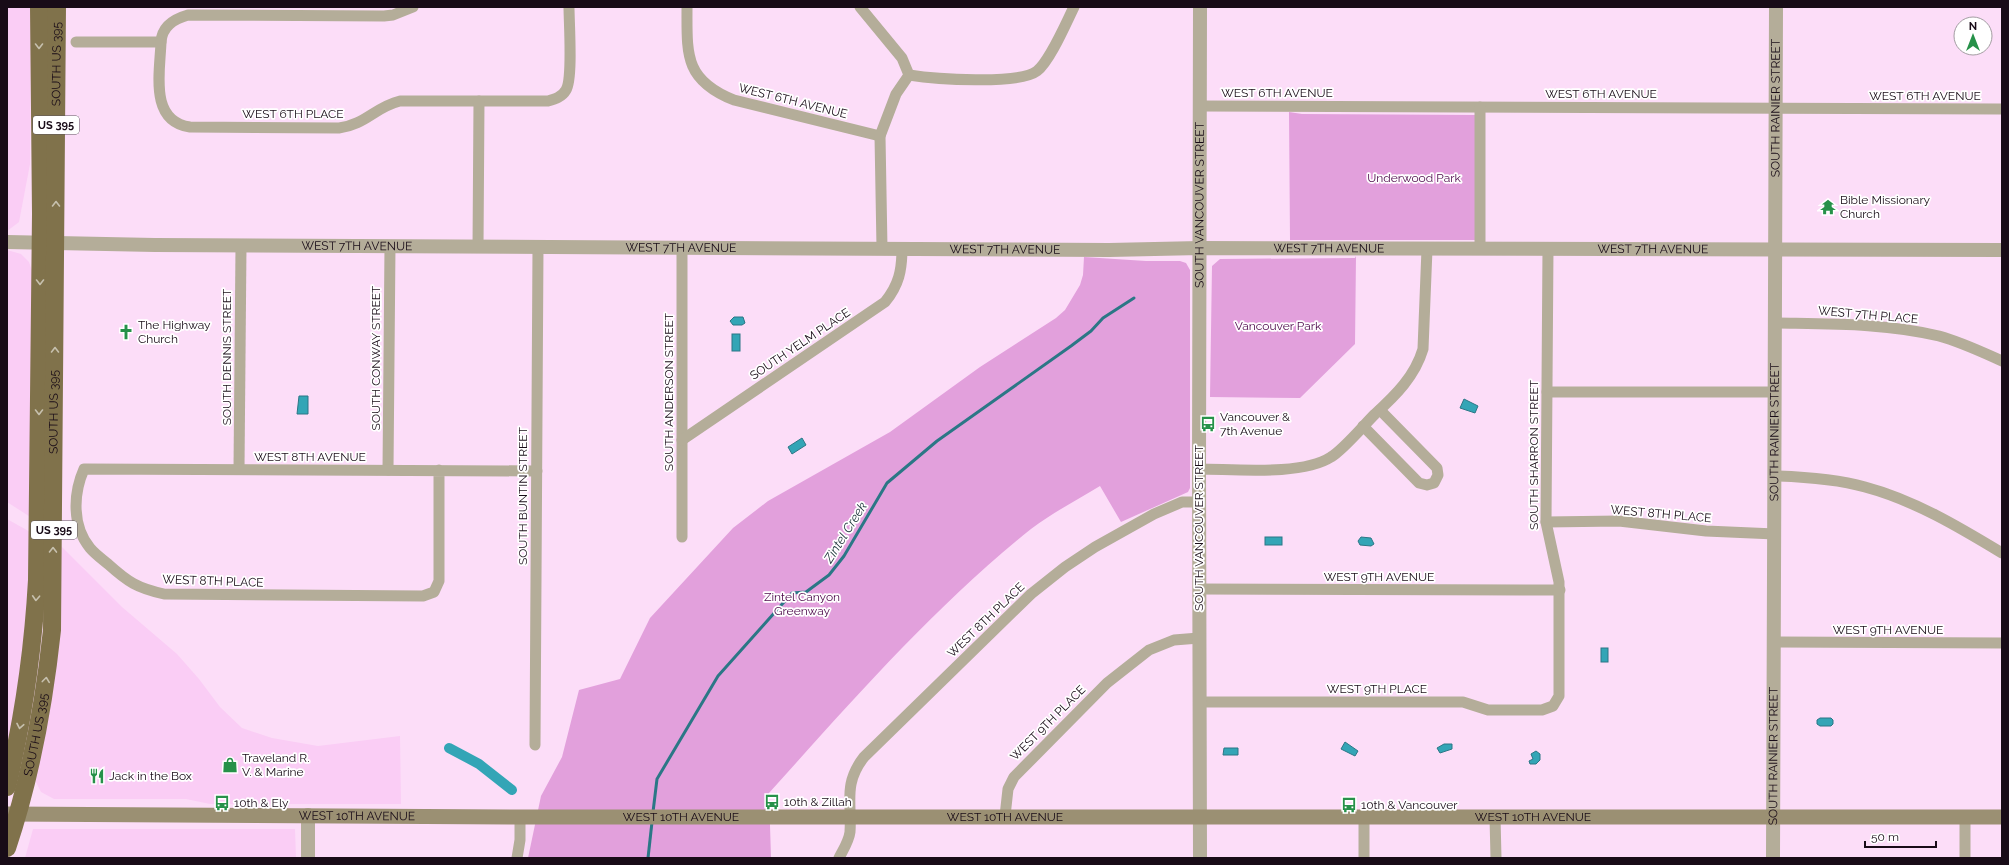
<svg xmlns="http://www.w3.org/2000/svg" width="2009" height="865" viewBox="0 0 2009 865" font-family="Raleway,sans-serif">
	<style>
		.built { fill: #facdf5 }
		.green { fill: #e2a0dc }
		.water { fill: #33a5b6; stroke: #2b7786 }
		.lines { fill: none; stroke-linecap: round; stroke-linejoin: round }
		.stream { stroke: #2b7786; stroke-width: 3 }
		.canal { stroke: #33a5b6; stroke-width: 10 }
		.minor { stroke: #b4ad99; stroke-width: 11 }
		.tertiary { stroke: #b4ad99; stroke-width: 14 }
		.secondary { stroke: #9b9073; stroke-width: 15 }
		.trunk { stroke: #80724b; stroke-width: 18 }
		.oneway { stroke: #c6c0ae }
		.labels { text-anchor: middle; stroke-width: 3.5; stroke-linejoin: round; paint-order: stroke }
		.shield { fill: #fff; stroke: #5d545d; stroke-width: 1 }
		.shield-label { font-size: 11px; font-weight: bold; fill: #180b17 }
		.street-label { font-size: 12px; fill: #180b17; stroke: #fff }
		.park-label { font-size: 12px; fill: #4c074a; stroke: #fff }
		.poi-label { font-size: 12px; fill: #180b17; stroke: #fff; text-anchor: start }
		.water-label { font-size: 13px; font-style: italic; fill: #20383d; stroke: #fff }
	</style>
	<rect width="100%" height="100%" fill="#fcddf8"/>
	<g class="built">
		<path d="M7 7H31L30 164 19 222 7 231Z"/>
		<path d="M7 250 21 254 29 262 33 274 32 518 7 502Z"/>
		<path d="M7 519 32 533 29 611 17 717 7 744Z"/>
		<path d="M61 546 122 607 177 654 199 679 220 707 242 728 272 738 318 746 400 736 401 804H210L186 799H54L41 792 35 780Z"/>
		<path d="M33 829H295L296 858H25Z"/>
	</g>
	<g class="green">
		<path d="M1289 112 1302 114 1477 115 1478 240H1290Z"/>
		<path d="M1356 256 1355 344 1300 398 1210 397 1212 266 1220 259 1355 258Z"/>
		<path d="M1084 257 1146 261H1180L1186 263 1190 270V488L1188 492 1121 522 1100 486C1077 500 1052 513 1031 529 934 607 852 701 769 793L771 858H528L541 796 562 757 579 690 620 679 650 618 733 528 768 501 890 432 980 367 1056 318 1065 310 1080 285 1083 275Z"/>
	</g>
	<g class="water">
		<path d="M734 317H743L745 323 742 325H733L730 321Z"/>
		<rect x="732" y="334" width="8" height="17"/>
		<path d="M299 396H308V414H297Z"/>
		<path d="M1464 399 1478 406 1475 413 1460 408Z"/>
		<path d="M802 438 806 445 792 454 788 447Z"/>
		<rect x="1265" y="537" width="17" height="8"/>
		<path d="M1361 537 1371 538 1374 544 1371 546 1360 545 1358 541Z"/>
		<rect x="1601" y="648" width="7" height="14"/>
		<path d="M1820 718H1831L1833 720V724L1831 726H1820L1817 724V720Z"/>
		<path d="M1345 742 1358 751 1355 756 1341 749Z"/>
		<path d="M1444 744H1452V749L1440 753 1437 748Z"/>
		<path d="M1224 748H1238V755H1223Z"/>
		<path d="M1536 751 1540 754V760L1536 764H1530L1529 761 1533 759 1531 754Z"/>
	</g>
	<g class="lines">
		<g class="stream">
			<path d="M653 812 657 779 718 676 792 593 806 592 829 575 844 556 887 483 937 441 1071 346 1091 331 1103 318 1134 298"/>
			<path d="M648 858 652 822"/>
		</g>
		<path class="canal" d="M449 748 479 764 512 790"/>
		<g class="minor">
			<path d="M687 7C687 54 684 80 734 100L880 136"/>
			<path d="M860 7 902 58 909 75 896 94 880 136 882 248"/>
			<path d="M76 42H161C162 26 174 19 188 15L384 16 393 15 413 7"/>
			<path d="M161 42C160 72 149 121 190 127L339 128C365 125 375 107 400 101H548C555 99 562 97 566 90 573 79 569 23 569 7"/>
			<path d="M909 75C934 79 1019 85 1037 71 1050 61 1066 23 1074 7"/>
			<path d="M1200 106 2002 109"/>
			<path d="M1480 107V249"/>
			<path d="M478 247 479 101"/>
			<path d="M682 248V537"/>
			<path d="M1775 323C1830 324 1886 323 1939 336 1961 342 1982 352 2002 361"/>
			<path d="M1547 392H1775"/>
			<path d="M1363 426 1419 483 1427 485 1434 483 1438 475 1437 468 1380 410"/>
			<path d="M682 440 885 302C899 285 902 270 902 248"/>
			<path d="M239 469 241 246"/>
			<path d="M1199 469C1234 469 1302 476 1331 457 1344 449 1363 426 1375 414 1396 395 1415 376 1423 349L1427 249"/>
			<path d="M388 470 390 246"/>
			<path d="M439 470V581L434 592 423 596 164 594C137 588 128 582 108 564 102 559 95 554 90 548 72 526 73 494 84 469L537 471"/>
			<path d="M1775 476C1805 477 1836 479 1865 487 1914 500 1959 527 2002 553"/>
			<path d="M1546 522 1619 521 1706 531 1775 534"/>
			<path d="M1199 589 1560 590"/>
			<path d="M1774 642 2002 643"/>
			<path d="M1199 702H1463L1488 710H1542L1553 706 1559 696V582L1546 522 1548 248"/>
			<path d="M535 745 538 247"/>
			<path d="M1005 816 1008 789 1014 777 1107 683 1149 650 1174 640 1199 638"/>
			<path d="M1364 817V858"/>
			<path d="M1495 817 1496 858"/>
			<path d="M1965 817V858"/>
			<path d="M517 858 520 840V817"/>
			<path d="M839 858C843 850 849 841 850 832 852 802 843 784 864 757L1031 594 1065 567 1095 547 1154 514 1182 502H1199"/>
		</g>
		<g class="tertiary">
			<path id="s1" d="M7 242 155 245 1109 250 1200 248 2002 250"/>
			<path d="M308 858V815"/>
			<path id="s2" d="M1200 858 1199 469 1200 7"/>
			<path id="s3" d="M1773 858 1776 7"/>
		</g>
		<path class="secondary" id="s4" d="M7 814 520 817H2002"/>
		<g class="trunk">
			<path d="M7 787C24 716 33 652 37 580L41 214 39 7"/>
			<path id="s5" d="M7 848C31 777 44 705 52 630L57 7"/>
		</g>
	</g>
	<defs><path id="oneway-chevron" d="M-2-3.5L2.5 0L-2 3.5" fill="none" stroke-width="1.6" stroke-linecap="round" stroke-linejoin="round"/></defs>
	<g class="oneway">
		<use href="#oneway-chevron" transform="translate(39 46) rotate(90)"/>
		<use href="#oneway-chevron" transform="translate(56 204) rotate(-90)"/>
		<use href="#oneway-chevron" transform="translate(40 282) rotate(90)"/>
		<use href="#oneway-chevron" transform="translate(55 350) rotate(-90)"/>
		<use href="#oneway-chevron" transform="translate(39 412) rotate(90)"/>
		<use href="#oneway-chevron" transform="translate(53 550) rotate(-89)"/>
		<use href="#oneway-chevron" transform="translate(36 598) rotate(93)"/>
		<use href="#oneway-chevron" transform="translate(46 680) rotate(-83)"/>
		<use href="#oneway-chevron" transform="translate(20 726) rotate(101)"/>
	</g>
	<defs>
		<symbol id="temple-bare" viewBox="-9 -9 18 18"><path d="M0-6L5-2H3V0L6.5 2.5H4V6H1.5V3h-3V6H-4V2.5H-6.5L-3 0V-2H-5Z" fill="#269149" stroke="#fff" stroke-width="2.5" paint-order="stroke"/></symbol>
		<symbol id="church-bare" viewBox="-9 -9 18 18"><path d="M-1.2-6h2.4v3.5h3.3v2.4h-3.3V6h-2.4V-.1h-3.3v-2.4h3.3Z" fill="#269149" stroke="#fff" stroke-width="2.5" paint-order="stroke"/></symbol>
		<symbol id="bus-bare" viewBox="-9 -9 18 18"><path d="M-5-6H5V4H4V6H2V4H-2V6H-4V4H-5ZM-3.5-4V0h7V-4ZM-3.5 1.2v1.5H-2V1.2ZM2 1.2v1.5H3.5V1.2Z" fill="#269149" stroke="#fff" stroke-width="2.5" paint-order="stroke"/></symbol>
		<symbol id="shop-bare" viewBox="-9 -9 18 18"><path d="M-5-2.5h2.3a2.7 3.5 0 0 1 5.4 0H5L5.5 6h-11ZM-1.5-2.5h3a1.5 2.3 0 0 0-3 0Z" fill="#269149" stroke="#fff" stroke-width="2.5" paint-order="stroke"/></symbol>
		<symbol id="restaurant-bare" viewBox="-9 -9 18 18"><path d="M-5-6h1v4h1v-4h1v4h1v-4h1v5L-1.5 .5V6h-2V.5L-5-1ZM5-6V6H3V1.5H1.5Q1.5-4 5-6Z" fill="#269149" stroke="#fff" stroke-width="2.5" paint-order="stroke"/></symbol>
	</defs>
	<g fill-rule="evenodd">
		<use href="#temple-bare" x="1817" y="196" width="22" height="22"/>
		<use href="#church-bare" x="115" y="321" width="22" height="22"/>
		<use href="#bus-bare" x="1197" y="413" width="22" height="22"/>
		<use href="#shop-bare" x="219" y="754" width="22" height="22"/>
		<use href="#restaurant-bare" x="86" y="765" width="22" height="22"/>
		<use href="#bus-bare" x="761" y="791" width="22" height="22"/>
		<use href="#bus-bare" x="211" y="792" width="22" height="22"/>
		<use href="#bus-bare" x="1338" y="794" width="22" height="22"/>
	</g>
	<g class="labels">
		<g class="shield">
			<rect x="33" y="116" width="46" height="18" rx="3"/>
			<rect x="31" y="521" width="46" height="18" rx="3"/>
		</g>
		<g class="shield-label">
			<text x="56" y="129">US 395</text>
			<text x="54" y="534">US 395</text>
		</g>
		<g class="street-label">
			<text dy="4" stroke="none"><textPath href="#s5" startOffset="789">SOUTH US 395</textPath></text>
			<text x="1277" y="97">WEST 6TH AVENUE</text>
			<text x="1601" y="98">WEST 6TH AVENUE</text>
			<text x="1925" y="100">WEST 6TH AVENUE</text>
			<text transform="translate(793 101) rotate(14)" y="4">WEST 6TH AVENUE</text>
			<text dy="4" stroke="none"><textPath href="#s3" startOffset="750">SOUTH RAINIER STREET</textPath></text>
			<text x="293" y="118">WEST 6TH PLACE</text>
			<text dy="4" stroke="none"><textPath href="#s2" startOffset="653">SOUTH VANCOUVER STREET</textPath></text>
			<text dy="4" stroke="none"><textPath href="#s1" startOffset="350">WEST 7TH AVENUE</textPath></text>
			<text dy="4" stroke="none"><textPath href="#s1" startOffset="674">WEST 7TH AVENUE</textPath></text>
			<text dy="4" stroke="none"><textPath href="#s1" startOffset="1322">WEST 7TH AVENUE</textPath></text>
			<text dy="4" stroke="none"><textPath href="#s1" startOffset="998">WEST 7TH AVENUE</textPath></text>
			<text dy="4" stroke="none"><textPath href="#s1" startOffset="1646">WEST 7TH AVENUE</textPath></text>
			<text transform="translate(1868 315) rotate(5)" y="4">WEST 7TH PLACE</text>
			<text transform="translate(800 344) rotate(-34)" y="4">SOUTH YELM PLACE</text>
			<text transform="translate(227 357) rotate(-90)" y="4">SOUTH DENNIS STREET</text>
			<text transform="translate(376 358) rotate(-90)" y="4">SOUTH CONWAY STREET</text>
			<text transform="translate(669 392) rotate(-90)" y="4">SOUTH ANDERSON STREET</text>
			<text dy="4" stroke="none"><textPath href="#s5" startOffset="441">SOUTH US 395</textPath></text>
			<text dy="4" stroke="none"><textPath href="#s3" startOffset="426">SOUTH RAINIER STREET</textPath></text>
			<text transform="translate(1534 455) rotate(-90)" y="4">SOUTH SHARRON STREET</text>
			<text x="310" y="461">WEST 8TH AVENUE</text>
			<text transform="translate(523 496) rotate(-90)" y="4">SOUTH BUNTIN STREET</text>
			<text transform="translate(1661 514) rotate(5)" y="4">WEST 8TH PLACE</text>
			<text transform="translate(1199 528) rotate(-90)" y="4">SOUTH VANCOUVER STREET</text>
			<text x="1379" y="581">WEST 9TH AVENUE</text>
			<text transform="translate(213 581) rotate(2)" y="4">WEST 8TH PLACE</text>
			<text transform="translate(986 620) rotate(-44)" y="4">WEST 8TH PLACE</text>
			<text x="1888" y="634">WEST 9TH AVENUE</text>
			<text x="1377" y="693">WEST 9TH PLACE</text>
			<text transform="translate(1048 723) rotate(-45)" y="4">WEST 9TH PLACE</text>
			<text dy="4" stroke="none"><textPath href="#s5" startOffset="117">SOUTH US 395</textPath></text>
			<text dy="4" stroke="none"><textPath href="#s3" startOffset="102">SOUTH RAINIER STREET</textPath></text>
			<text dy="4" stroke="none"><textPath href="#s4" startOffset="350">WEST 10TH AVENUE</textPath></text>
			<text dy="4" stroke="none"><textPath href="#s4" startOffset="674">WEST 10TH AVENUE</textPath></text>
			<text dy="4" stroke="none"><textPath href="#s4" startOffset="998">WEST 10TH AVENUE</textPath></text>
			<text dy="4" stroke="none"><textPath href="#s4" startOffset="1526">WEST 10TH AVENUE</textPath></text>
		</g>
		<g class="park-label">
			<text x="1414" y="182">Underwood Park</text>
			<text x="1278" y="330">Vancouver Park</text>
			<text x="802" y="601">Zintel Canyon<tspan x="802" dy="14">Greenway</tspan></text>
		</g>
		<g class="poi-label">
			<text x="1840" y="204">Bible Missionary<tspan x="1840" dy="14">Church</tspan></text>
			<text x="138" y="329">The Highway<tspan x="138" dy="14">Church</tspan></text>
			<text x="1220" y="421">Vancouver &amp;<tspan x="1220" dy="14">7th Avenue</tspan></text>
			<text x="242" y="762">Traveland R.<tspan x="242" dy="14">V. &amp; Marine</tspan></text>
			<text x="109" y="780">Jack in the Box</text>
			<text x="784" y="806">10th &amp; Zillah</text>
			<text x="234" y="807">10th &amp; Ely</text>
			<text x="1361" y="809">10th &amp; Vancouver</text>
		</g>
		<g class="water-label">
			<text transform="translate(845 532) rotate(-58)" y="5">Zintel Creek</text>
		</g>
	</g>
	<rect width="2009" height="865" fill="none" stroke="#180b17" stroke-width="16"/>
	<g transform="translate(1973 36)"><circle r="19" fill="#ffffff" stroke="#a39da2"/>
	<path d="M0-3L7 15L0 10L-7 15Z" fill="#269149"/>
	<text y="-6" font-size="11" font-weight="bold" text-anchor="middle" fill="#180b17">N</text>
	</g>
	<path d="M1865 841v6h71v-6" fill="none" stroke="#180b17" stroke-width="2"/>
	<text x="1871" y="841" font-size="12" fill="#180b17" stroke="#ffffff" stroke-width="3" paint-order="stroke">50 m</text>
</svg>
